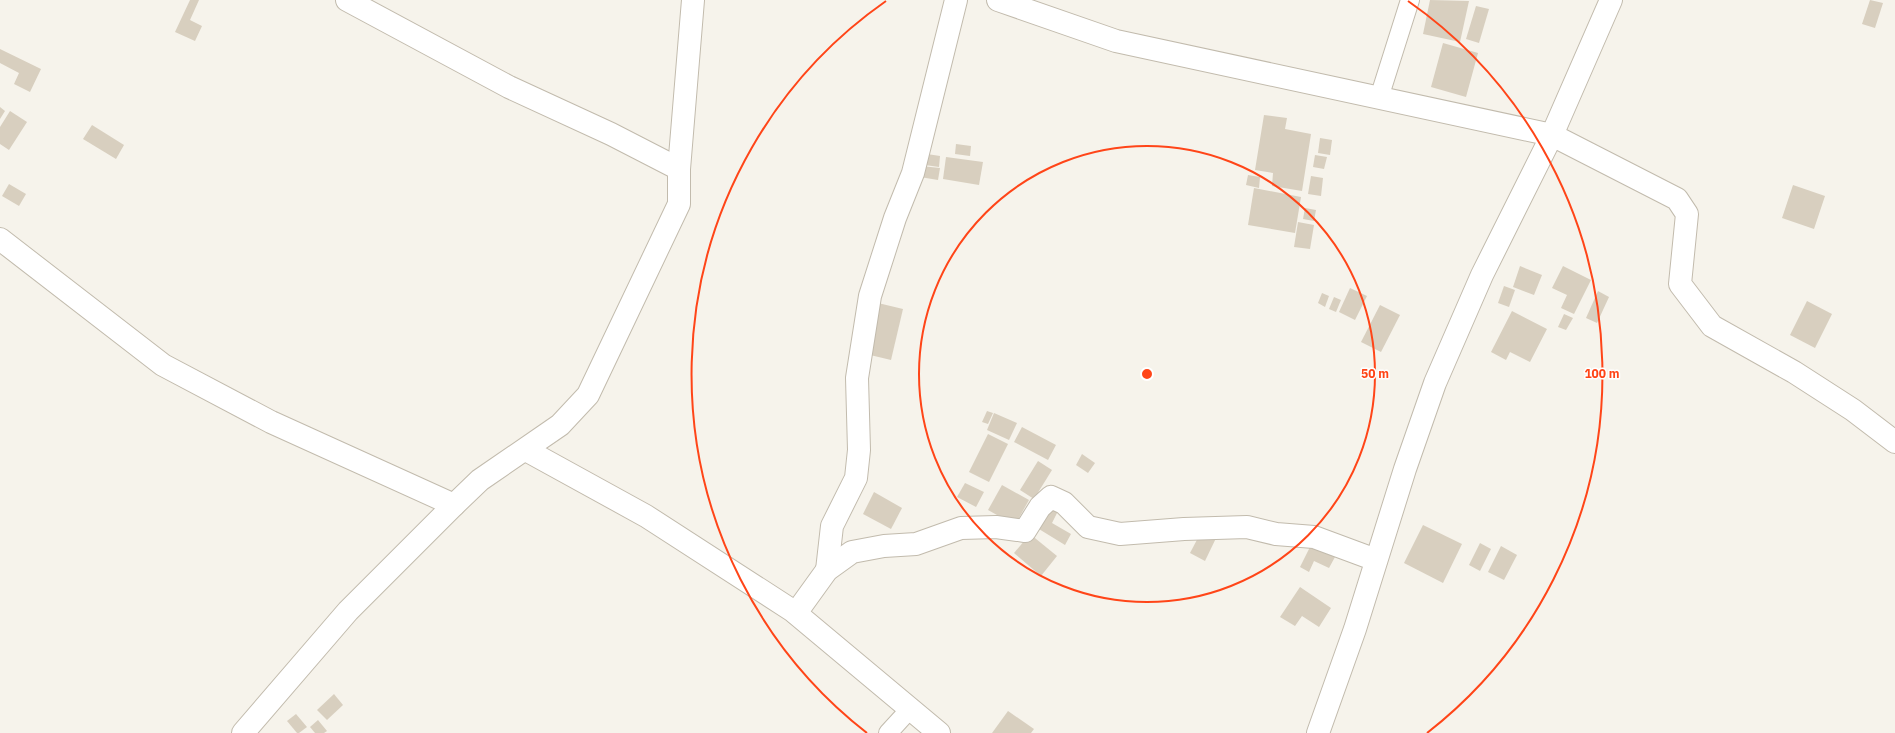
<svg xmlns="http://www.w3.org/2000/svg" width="1895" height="733" viewBox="0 0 1895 733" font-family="'IBM Plex Sans',sans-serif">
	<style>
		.building { fill: #d8cfbf }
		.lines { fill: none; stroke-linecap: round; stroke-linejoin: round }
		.service-casing { stroke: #c2bbad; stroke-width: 20 }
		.minor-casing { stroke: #c2bbad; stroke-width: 24 }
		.service { stroke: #fff; stroke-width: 18 }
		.minor { stroke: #fff; stroke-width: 22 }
		.ring { fill: none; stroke: #ff4518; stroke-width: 2 }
		.centre { fill: #ff4518; stroke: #fff; stroke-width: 2 }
		.ring-label { font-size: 12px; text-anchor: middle; font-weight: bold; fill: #ff4518; stroke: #fff; stroke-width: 3; stroke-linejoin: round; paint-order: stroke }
	</style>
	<rect width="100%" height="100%" fill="#f6f3eb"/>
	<g class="building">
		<path d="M190 0H199L190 20 202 26 195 41 175 32Z"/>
		<path d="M1430 0 1469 1 1460 42 1423 34Z"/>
		<path d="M1870 0 1883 3 1875 28 1862 24Z"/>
		<path d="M1476 6 1489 9 1479 43 1466 39Z"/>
		<path d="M1443 43 1478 53 1466 97 1431 87Z"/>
		<path d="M0 49 41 69 30 92 14 84 19 73 0 63Z"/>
		<path d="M0 107 5 111 0 119Z"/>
		<path d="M10 111 27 122 9 150 0 144V127Z"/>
		<path d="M1264 115 1287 118 1285 129 1311 134 1302 191 1272 186 1273 173 1255 170Z"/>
		<path d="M92 125 124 145 116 159 83 139Z"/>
		<path d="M1320 138 1332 140 1330 155 1318 153Z"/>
		<path d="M956 144 971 146 970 156 955 154Z"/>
		<path d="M927 154 940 156 939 167 925 165Z"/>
		<path d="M1315 155 1327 157 1324 169 1313 167Z"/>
		<path d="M946 157 983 162 979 185 943 179Z"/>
		<path d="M921 166 940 168 938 180 920 177Z"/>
		<path d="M1248 175 1260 177 1259 188 1246 185Z"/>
		<path d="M1311 176 1323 178 1321 196 1308 194Z"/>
		<path d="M9 184 26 194 19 206 2 196Z"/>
		<path d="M1793 185 1825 196 1814 229 1782 218Z"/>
		<path d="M1254 188 1301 197 1295 233 1248 225Z"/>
		<path d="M1305 208 1316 210 1314 221 1303 219Z"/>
		<path d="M1298 222 1314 225 1310 249 1294 247Z"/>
		<path d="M1520 266 1542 275 1534 295 1513 287Z"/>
		<path d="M1563 266 1591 280 1574 314 1561 308 1567 295 1552 288Z"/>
		<path d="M1504 286 1515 290 1509 307 1498 303Z"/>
		<path d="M1350 288 1367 296 1355 320 1339 312Z"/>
		<path d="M1598 291 1609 297 1597 323 1586 318Z"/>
		<path d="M1322 293 1329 296 1325 307 1318 303Z"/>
		<path d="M1334 297 1341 300 1336 312 1329 309Z"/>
		<path d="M1807 301 1832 314 1815 348 1790 335Z"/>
		<path d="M878 303 903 309 891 360 866 354Z"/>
		<path d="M1380 305 1400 315 1381 352 1361 342Z"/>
		<path d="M1512 311 1547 329 1530 362 1510 352 1506 360 1491 352Z"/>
		<path d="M1564 314 1573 318 1566 330 1558 327Z"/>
		<path d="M987 411 993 413 988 424 982 422Z"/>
		<path d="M994 413 1017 423 1009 440 987 430Z"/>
		<path d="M1022 427 1056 445 1048 460 1014 442Z"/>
		<path d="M988 434 1008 444 989 482 969 472Z"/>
		<path d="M1082 454 1095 463 1088 473 1076 465Z"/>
		<path d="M1038 461 1052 470 1034 499 1020 490Z"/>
		<path d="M965 483 984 492 976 507 957 497Z"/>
		<path d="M1002 485 1029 500 1015 525 988 510Z"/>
		<path d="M874 492 902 508 891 529 863 514Z"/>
		<path d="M1047 504 1058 511 1052 523 1071 534 1065 545 1034 526Z"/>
		<path d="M1423 525 1462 544 1443 583 1404 563Z"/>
		<path d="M1030 534 1057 556 1041 576 1014 553Z"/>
		<path d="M1200 534H1218L1205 561 1190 553Z"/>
		<path d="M1480 543 1491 549 1480 571 1469 565Z"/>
		<path d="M1311 545 1335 557 1329 568 1314 561 1309 572 1300 567Z"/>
		<path d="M1501 546 1517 555 1504 580 1488 572Z"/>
		<path d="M1300 587 1331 608 1319 627 1302 616 1295 626 1280 617Z"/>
		<path d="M334 694 343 705 327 720 317 710Z"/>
		<path d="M1008 711 1034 729 1031 733H992Z"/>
		<path d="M296 714 307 727 299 733H297L287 721Z"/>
		<path d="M318 720 327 731 324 733H315L310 727Z"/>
	</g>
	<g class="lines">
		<defs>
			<g id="service">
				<path d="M1379 98 1410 0"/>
				<path d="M888 733 910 709"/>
			</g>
			<g id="minor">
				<path d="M347 0 509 87 611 134 679 169"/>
				<path d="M998 0 1116 41 1552 135 1677 199 1687 214 1680 284 1712 326 1794 372 1853 410 1895 442"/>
				<path d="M0 239 163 365 271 422 454 505"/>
				<path d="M526 450 646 516 793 611 939 733"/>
				<path d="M827 570 832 526 856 478 859 450 857 378 870 296 895 218 913 173 956 0"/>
				<path d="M796 613 827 570 852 552 884 546 916 544 961 528 996 527 1025 531 1040 507 1051 497 1064 503 1088 527 1120 534 1184 529 1247 527 1276 534 1314 537 1376 560"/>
				<path d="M243 733 348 611 454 505 480 480 560 425 588 395 679 204V169L693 0"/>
				<path d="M1318 733 1355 629 1405 469 1435 383 1482 275 1552 135 1611 0"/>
			</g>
		</defs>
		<use href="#service" class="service-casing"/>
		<use href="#minor" class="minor-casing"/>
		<use href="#service" class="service"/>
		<use href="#minor" class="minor"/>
	</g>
	<g class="ring">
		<circle cx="1147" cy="374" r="228"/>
		<path d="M867 733A455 455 0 0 1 886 1M1408 1A455 455 0 0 1 1427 733"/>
	</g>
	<circle cx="1147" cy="374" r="6" class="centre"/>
	<g class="ring-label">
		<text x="1375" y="378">50 m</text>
		<text x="1602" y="378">100 m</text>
	</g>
</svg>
